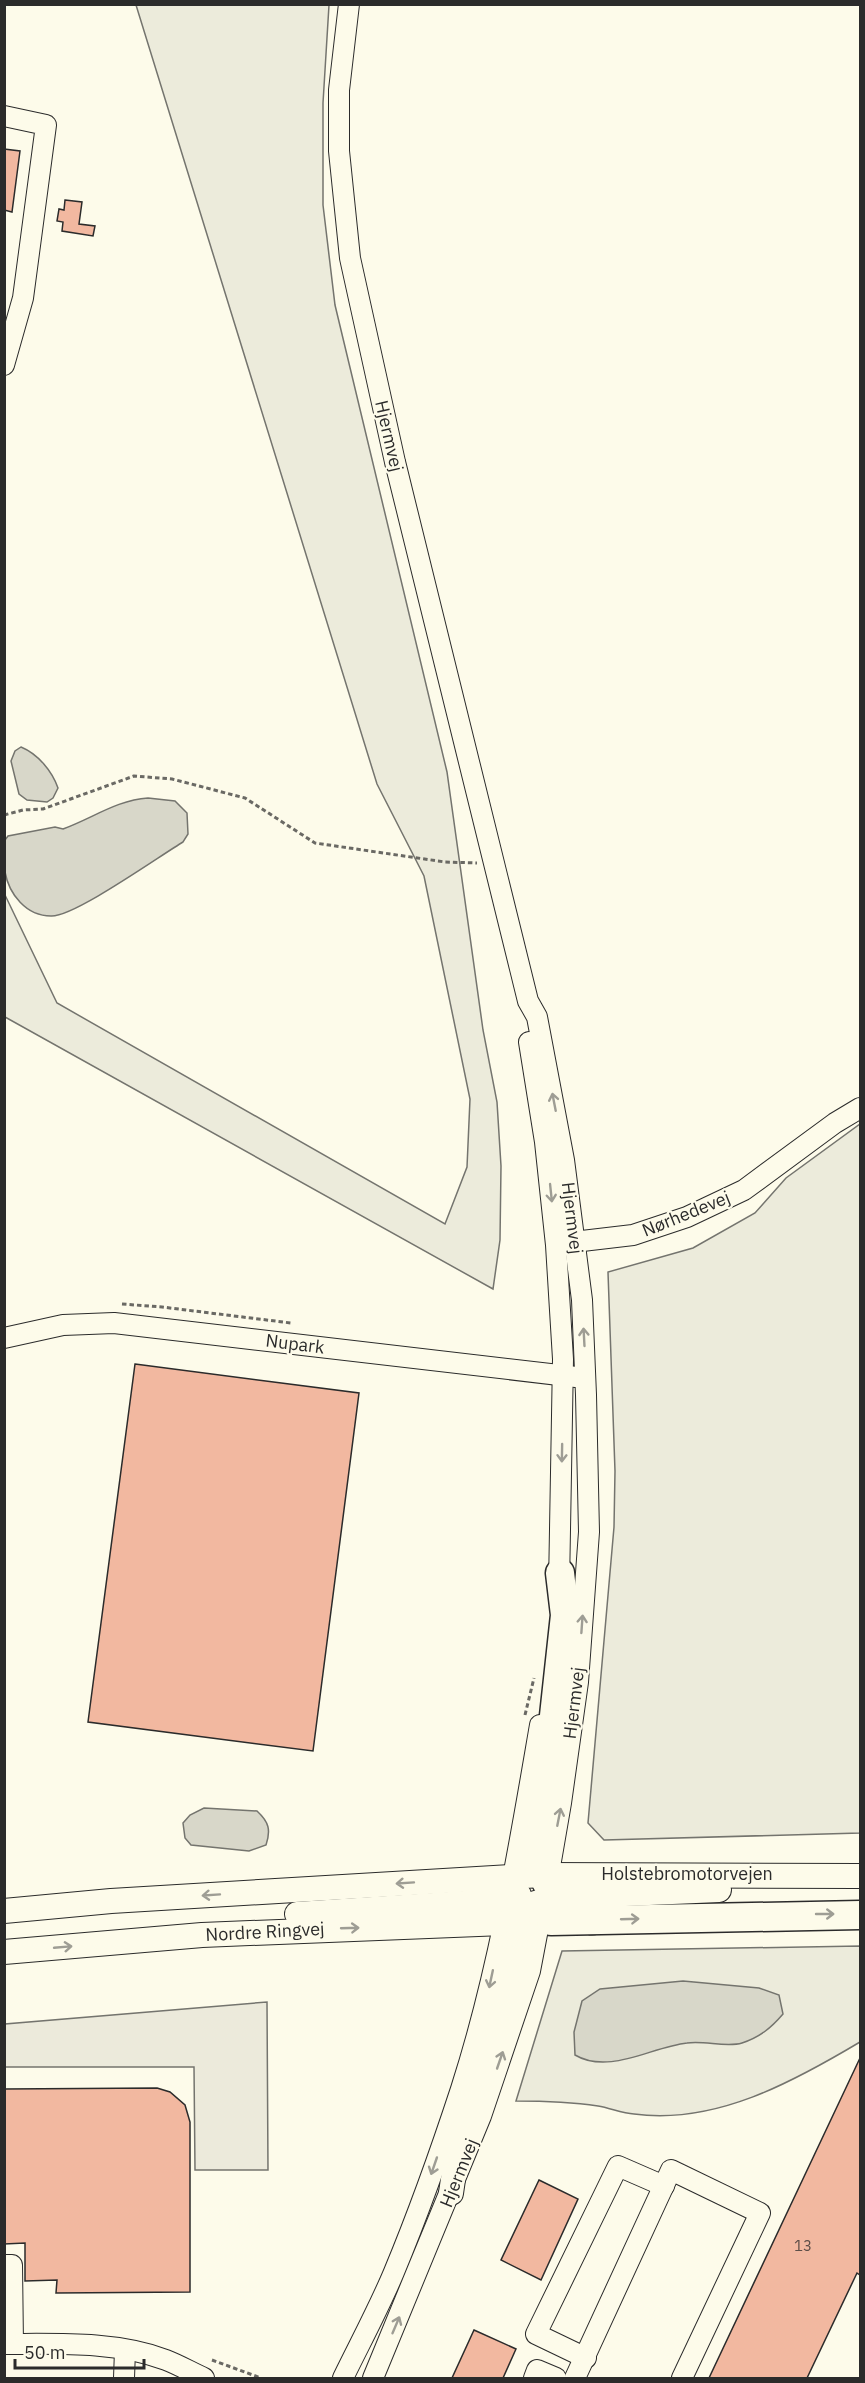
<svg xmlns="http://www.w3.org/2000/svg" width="865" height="2383" viewBox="0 0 865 2383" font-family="'IBM Plex Sans',sans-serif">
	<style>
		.green { fill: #ecebdb; stroke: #74746e; stroke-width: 1.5 }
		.parking { fill: #eceadb; stroke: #74746e; stroke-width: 1.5 }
		.water { fill: #d8d7c9; stroke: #74746e; stroke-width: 1.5 }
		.building { fill: #f2b8a0; stroke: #2b2b2b; stroke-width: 1.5 }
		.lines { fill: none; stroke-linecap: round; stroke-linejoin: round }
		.minor-casing { stroke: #2b2b2b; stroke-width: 22 }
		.major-casing { stroke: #2b2b2b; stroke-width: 26 }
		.highway-casing { stroke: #2b2b2b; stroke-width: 31 }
		.path { stroke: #6a6964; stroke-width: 3; stroke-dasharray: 4.5 3; stroke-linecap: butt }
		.minor { stroke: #fdfbea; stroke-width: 20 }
		.major { stroke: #fdfbea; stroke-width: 24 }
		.highway { stroke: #fdfbea; stroke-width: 28 }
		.oneway { stroke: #9e9d94 }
		.labels { text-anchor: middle; stroke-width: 4.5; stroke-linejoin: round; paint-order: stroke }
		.number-label { font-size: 15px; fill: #5d4e48 }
		.street-label { font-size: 18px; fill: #2b2b2b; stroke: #fdfbea }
	</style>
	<rect width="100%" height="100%" fill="#fdfbea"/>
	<g class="green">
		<path d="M136 5H329L323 103V205L335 305 447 772 483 1030 497 1102 501 1166 500 1240 493 1289 5 1017V895L57 1003 445 1224 467 1167 470 1099 424 876 377 784Z"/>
		<path d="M860 1124V1833L604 1840 588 1823 614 1527 615 1471 608 1272 693 1248 755 1213 786 1178Z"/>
		<path d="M860 1946V2042C793 2082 715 2125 634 2114 622 2113 610 2108 598 2106 571 2102 544 2101 516 2101L562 1951Z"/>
	</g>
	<path class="parking" d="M267 2002 268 2170H195L194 2067H5V2024Z"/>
	<g class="water">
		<path d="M21 747C38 754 52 771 58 788L53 798 47 802 27 800 19 794 11 761 15 751Z"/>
		<path d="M148 798 175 801 187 813 188 834 183 842C158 857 74 917 51 916 26 916 9 894 5 872 3 862 4 850 5 840L8 836 55 827 63 829C93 818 117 800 148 798Z"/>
		<path d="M204 1808 257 1811C269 1822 271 1830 266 1845L249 1851 191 1845 185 1838 183 1823 190 1815Z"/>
		<path d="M683 1981 759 1988 779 1995 783 2014C771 2028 760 2037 742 2043 726 2048 704 2040 687 2043 651 2047 609 2075 575 2055L574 2032 582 2001 600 1989Z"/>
	</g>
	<g class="building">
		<path d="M4 149 20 151 12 212 4 210Z"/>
		<path d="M65 200 82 202 79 224 95 226 93 236 62 231 63 222 57 221 59 209 64 210Z"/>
		<path d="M135 1364 359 1393 313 1751 88 1722Z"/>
		<path d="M860 2058V2275L857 2273 807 2378H709Z"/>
		<path d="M157 2088 170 2092 185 2105 190 2122V2292L56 2293 57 2280 25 2281V2243L4 2244V2089Z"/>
		<path d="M539 2180 578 2199 541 2280 501 2260Z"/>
		<path d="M474 2330 516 2349 503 2378H452Z"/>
	</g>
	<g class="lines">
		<defs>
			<g id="minor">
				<path d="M349 4 339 90V151L350 258 395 462 528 1001 537 1017 564 1160 582 1300 586 1395 589 1532 578 1682 561 1803 551 1861"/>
				<path d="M4 116 46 125 23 298 4 365"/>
				<path d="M529 1042 545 1142 556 1245 563 1359 559 1586"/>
				<path d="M565 1243 633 1235 687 1217 744 1190 835 1123 860 1108"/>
				<path d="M4 1338 63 1325 114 1323 576 1377"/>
				<path d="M4 2265H12L13 2344"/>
				<path d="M4 2344C57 2344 116 2341 166 2360 179 2365 191 2372 204 2378"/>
				<path d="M586 2358 536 2334 618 2166 664 2186"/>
				<path d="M124 2378 125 2350"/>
				<path d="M343 2378C360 2343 379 2308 394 2272 419 2212 441 2150 461 2089 499 1971 519 1847 540 1725"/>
				<path d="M373 2378 481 2116 530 1971 542 1908"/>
				<path d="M534 2378 537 2370 556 2378"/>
				<path d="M575 2378 671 2170 760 2213 682 2378"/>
			</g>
			<g id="major">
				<path d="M4 1911 111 1901 542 1875 860 1876"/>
				<path d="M297 1914 495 1901 519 1895"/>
				<path d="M503 1922 526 1906 555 1897 719 1890"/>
				<path d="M4 1952 202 1935 551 1921"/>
				<path d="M451 2193 458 2145 519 1936C519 1907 504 1886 475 1880"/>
			</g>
			<g id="highway">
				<path d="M560 1573 565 1615 538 1862C547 1891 563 1910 592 1920"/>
				<path d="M551 1921 860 1915"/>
			</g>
		</defs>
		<use href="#minor" class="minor-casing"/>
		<use href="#major" class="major-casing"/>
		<use href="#highway" class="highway-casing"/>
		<g class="path">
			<path d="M4 815 23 810 43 809 134 776 172 779 245 798 315 843 445 862 477 863"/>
			<path d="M122 1304 162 1307 291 1323"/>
			<path d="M525 1715 534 1678"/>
			<path d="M212 2360 261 2378"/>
		</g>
		<use href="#minor" class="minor"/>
		<use href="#major" class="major"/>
		<use href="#highway" class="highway"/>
	</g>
	<defs><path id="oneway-shaft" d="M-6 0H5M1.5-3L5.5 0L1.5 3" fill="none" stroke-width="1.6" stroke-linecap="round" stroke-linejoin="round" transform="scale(1.5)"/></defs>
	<g class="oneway">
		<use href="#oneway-shaft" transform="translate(554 1102) rotate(-101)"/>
		<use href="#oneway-shaft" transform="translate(551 1193) rotate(84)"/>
		<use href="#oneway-shaft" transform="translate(584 1337) rotate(-93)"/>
		<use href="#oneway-shaft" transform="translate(562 1453) rotate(91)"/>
		<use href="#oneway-shaft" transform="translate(582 1624) rotate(-86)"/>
		<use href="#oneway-shaft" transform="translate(559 1817) rotate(-79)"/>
		<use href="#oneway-shaft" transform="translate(405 1883) rotate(176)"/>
		<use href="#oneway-shaft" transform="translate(211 1895) rotate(176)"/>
		<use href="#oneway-shaft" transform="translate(825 1914)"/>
		<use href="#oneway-shaft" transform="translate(630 1919) rotate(-2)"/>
		<use href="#oneway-shaft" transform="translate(350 1928) rotate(-2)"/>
		<use href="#oneway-shaft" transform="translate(63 1947) rotate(-5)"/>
		<use href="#oneway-shaft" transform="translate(491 1979) rotate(102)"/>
		<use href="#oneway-shaft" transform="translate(500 2060) rotate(-71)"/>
		<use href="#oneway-shaft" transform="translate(434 2166) rotate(109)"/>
		<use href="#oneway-shaft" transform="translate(396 2325) rotate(-67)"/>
	</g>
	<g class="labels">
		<g class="number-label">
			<text x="803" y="2251">13</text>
		</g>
		<g class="street-label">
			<text transform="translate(389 436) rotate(77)" y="6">Hjermvej</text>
			<text transform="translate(686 1214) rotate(-22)" y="6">Nørhedevej</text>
			<text transform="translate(572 1218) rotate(83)" y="6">Hjermvej</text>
			<text transform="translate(295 1344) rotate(7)" y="6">Nupark</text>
			<text transform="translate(574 1703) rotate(-83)" y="6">Hjermvej</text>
			<text x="687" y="1880">Holstebromotorvejen</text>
			<text transform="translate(265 1932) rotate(-3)" y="6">Nordre Ringvej</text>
			<text transform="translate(459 2173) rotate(-68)" y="6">Hjermvej</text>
		</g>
	</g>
	<rect width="865" height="2383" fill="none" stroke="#2b2b2b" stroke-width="12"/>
	<path d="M15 2359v9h129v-9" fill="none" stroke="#2b2b2b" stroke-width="3"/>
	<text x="24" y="2359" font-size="18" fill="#2b2b2b" stroke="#fdfbea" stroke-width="4.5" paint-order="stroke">50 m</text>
</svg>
